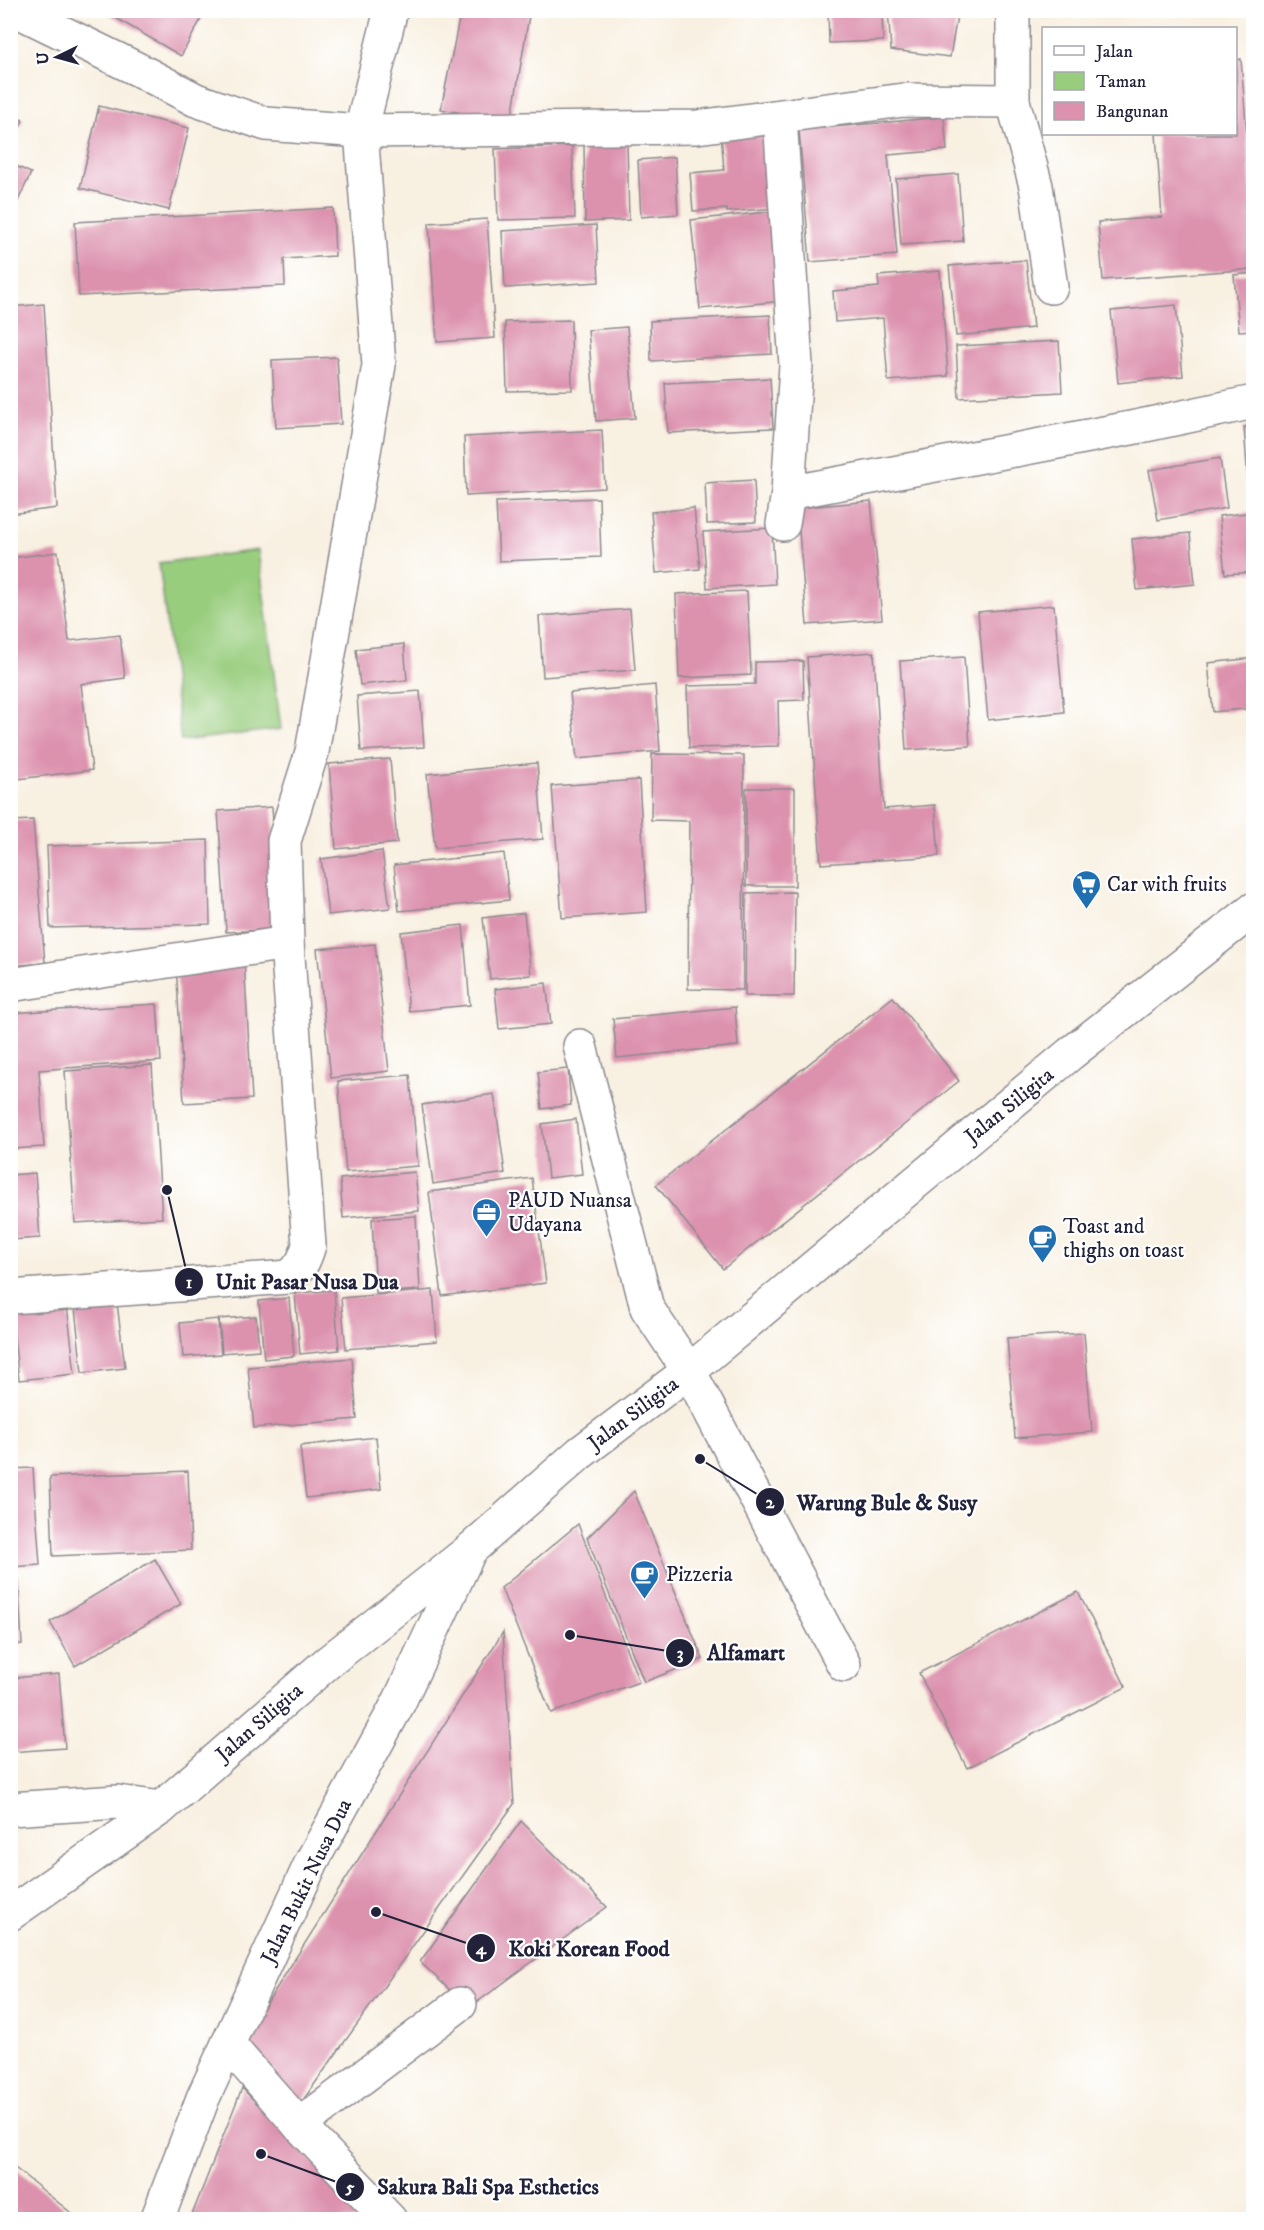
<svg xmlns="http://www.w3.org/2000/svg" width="1264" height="2230" viewBox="0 0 1264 2230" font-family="'IM FELL DW Pica',serif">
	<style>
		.green { fill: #99cd7e; stroke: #5e785c; stroke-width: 1.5 }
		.building { fill: #dc91ad }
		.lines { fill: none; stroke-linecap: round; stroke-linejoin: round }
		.minor-casing { stroke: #8d898e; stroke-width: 36 }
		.major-casing { stroke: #8d898e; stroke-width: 36 }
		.minor { stroke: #fff; stroke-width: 33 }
		.major { stroke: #fff; stroke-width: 33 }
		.labels { text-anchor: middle; stroke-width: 4.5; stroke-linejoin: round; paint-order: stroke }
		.poi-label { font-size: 21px; fill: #22223b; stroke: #fff; text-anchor: start }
		.street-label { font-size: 21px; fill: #22223b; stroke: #fff }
		.leader { fill: none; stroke: #22223b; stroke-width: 2 }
		.callout-dot { fill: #22223b; stroke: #fff; stroke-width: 2 }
		.mark-label { font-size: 18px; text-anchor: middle; font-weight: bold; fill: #fff }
		.callout-label { font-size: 22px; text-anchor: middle; font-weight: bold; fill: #22223b; stroke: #fff; stroke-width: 4.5; stroke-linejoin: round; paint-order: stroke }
	</style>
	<rect width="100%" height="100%" fill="#fff"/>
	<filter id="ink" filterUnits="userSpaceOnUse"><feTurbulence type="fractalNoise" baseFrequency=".0167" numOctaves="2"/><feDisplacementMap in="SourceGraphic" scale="12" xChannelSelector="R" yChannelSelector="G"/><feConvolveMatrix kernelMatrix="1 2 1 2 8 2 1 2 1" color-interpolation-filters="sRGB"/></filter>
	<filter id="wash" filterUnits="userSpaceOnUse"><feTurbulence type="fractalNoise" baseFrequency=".008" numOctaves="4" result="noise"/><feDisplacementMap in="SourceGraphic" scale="24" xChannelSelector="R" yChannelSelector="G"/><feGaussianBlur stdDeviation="1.35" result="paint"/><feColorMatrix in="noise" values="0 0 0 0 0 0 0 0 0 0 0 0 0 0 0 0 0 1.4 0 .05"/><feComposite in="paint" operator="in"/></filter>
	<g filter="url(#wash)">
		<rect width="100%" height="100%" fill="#f8f0e1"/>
		<path class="green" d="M258 550 281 729 181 741 159 563Z"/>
		<g id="blocks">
			<g class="building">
				<path d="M102 10H206L181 56Z"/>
				<path d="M461 10H530L511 122 441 109Z"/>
				<path d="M828 10H882L883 41 829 43Z"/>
				<path d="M888 10H958L950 57 891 50Z"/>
				<path d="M1241 59 1254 227V269L1103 280 1098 222 1162 217 1156 134H1236V60Z"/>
				<path d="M99 106 189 128 169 210 80 188Z"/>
				<path d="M10 114 23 120 10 146Z"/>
				<path d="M944 117 947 150 888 155 897 255 810 262 799 130Z"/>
				<path d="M772 130 778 208 727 212V209L693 211 690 173 724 170 721 134Z"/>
				<path d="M627 141 629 220 585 222 584 143Z"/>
				<path d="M572 146 575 218 498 220 495 149Z"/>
				<path d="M675 157 678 214 641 217 638 160Z"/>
				<path d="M10 163 31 173 10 218Z"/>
				<path d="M958 174 963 241 901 245 896 179Z"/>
				<path d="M333 208 335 256 284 259 285 286 79 296 75 222Z"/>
				<path d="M777 211 785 301 700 309 691 220Z"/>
				<path d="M487 219 495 338 437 342 429 223Z"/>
				<path d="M596 225 599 282 505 288 502 231Z"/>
				<path d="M1026 260 1033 328 956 336 949 266Z"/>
				<path d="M940 271 948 376 888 381 883 318 835 322 833 291 879 287 878 276Z"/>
				<path d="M1254 273V330L1239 331 1234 275Z"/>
				<path d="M44 304 57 508 10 514V307Z"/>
				<path d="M1176 305 1183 376 1118 383 1111 311Z"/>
				<path d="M770 315 772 354 651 361 650 321Z"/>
				<path d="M571 320 572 390 507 391 505 322Z"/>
				<path d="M627 327 635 418 596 421 588 330Z"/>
				<path d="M1059 341 1062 392 959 398 956 346Z"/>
				<path d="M337 357 341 424 276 428 272 360Z"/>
				<path d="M770 378 773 428 668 433 665 383Z"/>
				<path d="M1254 426V509H1250L1244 427Z"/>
				<path d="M602 430 605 488 466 496 464 437Z"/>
				<path d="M1220 458 1227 508 1158 520 1149 470Z"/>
				<path d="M754 480 756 522 707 524 705 483Z"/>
				<path d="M599 498 601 557 499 561 496 502Z"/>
				<path d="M871 501 882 619 807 625 797 508Z"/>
				<path d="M694 508 700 569 656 573 651 512Z"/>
				<path d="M1254 512V572L1225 574 1219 516Z"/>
				<path d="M772 528 775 584 707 588 703 532Z"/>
				<path d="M1190 533 1195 584 1137 590 1132 539Z"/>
				<path d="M58 552 69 641 120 635 125 678 81 684 92 770 10 780V558Z"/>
				<path d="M747 591 751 675 679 678 676 594Z"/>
				<path d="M1054 605 1064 712 988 720 978 612Z"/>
				<path d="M630 609 635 670 543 677 539 616Z"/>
				<path d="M404 644 407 680 360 685 356 649Z"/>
				<path d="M874 652 884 809 935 805 939 856 821 864 807 657Z"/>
				<path d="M964 657 970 746 906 750 900 661Z"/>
				<path d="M1254 658V708L1213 712 1208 663Z"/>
				<path d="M803 661 804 700 778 701 779 746 689 748 687 686 755 684V662Z"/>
				<path d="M655 685 660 751 577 759 570 693Z"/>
				<path d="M420 691 424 747 361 751 357 696Z"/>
				<path d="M652 754 744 755 743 990 688 989 689 821 651 820Z"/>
				<path d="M390 759 397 843 336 849 329 764Z"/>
				<path d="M537 763 543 839 435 848 427 774Z"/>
				<path d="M639 780 647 912 562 918 552 786Z"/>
				<rect x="746" y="788" width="49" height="98"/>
				<path d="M272 807 280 929 226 932 218 811Z"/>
				<path d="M33 820 45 963 10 966V821Z"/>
				<path d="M208 840 210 924 50 928 47 846Z"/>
				<path d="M382 851 390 908 328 915 321 859Z"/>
				<path d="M504 853 509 900 399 911 394 865Z"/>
				<path d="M795 892 794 996H745L746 893Z"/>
				<path d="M524 913 531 975 490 979 483 918Z"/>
				<path d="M463 925 470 1005 409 1011 401 932Z"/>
				<path d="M375 944 389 1071 331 1078 317 949Z"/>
				<path d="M244 960 252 1099 184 1103 176 963Z"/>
				<path d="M546 983 551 1024 499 1029 495 989Z"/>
				<path d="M893 997 959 1081 723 1269 656 1185Z"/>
				<path d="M157 1004 161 1061 39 1070 44 1147 10 1149V1013Z"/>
				<path d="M735 1007 738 1046 617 1058 613 1019Z"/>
				<path d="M152 1065 162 1218 75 1223 65 1071Z"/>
				<path d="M568 1069 571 1105 542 1109 538 1072Z"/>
				<path d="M410 1075 418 1166 346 1172 338 1081Z"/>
				<path d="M494 1094 505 1173 433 1184 422 1105Z"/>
				<path d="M576 1119 582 1174 548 1178 542 1124Z"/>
				<path d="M415 1172 419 1211 343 1218 340 1179Z"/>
				<path d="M35 1173 40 1238 10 1240V1175Z"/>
				<path d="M532 1178 546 1283 442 1296 429 1192Z"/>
				<path d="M416 1216 420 1290 376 1293 372 1219Z"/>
				<path d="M334 1290 339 1350 300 1354 295 1293Z"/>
				<path d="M433 1290 437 1341 346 1349 341 1298Z"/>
				<path d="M289 1298 294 1356 264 1359 259 1301Z"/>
				<path d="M117 1303 125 1368 82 1373 75 1308Z"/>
				<path d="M67 1305 75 1374 19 1380 11 1311Z"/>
				<path d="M256 1316 259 1350 222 1353 219 1319Z"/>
				<path d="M218 1319 221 1354 183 1357 180 1323Z"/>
				<path d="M1084 1333 1092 1432 1015 1438 1007 1338Z"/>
				<path d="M352 1358 357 1419 254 1428 248 1367Z"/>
				<path d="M376 1437 381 1489 306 1498 300 1446Z"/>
				<path d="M33 1468 40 1565 10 1567V1469Z"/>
				<path d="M188 1471 191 1550 53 1556 50 1477Z"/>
				<path d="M634 1491 703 1659 644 1682 587 1538Z"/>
				<path d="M578 1524 639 1682 551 1713 501 1588Z"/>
				<path d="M155 1559 181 1604 75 1666 50 1622Z"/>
				<path d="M18 1575 22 1644 10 1645V1576Z"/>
				<path d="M1078 1592 1126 1687 967 1768 919 1673Z"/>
				<path d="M503 1632 514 1804 301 2103 244 2039Z"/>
				<path d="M59 1674 65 1748 10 1752V1678Z"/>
				<path d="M521 1821 607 1907 469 2008 420 1962Z"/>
				<path d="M242 2088 370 2220H190Z"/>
				<path d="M10 2164 80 2220H10Z"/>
			</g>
		</g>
	</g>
	<g filter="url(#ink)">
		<use href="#blocks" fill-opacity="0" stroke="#8d898e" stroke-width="1.5"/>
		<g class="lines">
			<defs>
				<g id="minor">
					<path d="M16 10 139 70 196 100 266 124 361 131 697 127 904 100 1013 101"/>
					<path d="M1013 10V101L1036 186 1051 287"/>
					<path d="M780 117 796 365 788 493 783 524"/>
					<path d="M788 493 1136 427 1254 402"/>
					<path d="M10 985 287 943"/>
					<path d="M580 1046 647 1308 689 1371 844 1665"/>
					<path d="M10 1297 289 1277C301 1268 305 1259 309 1245L287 943 284 841 312 752 379 365 361 131 391 10"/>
					<path d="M10 1809 118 1802 161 1808"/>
					<path d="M228 2044 299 2125 390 2220"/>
					<path d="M299 2125 460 2004"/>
					<path d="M157 2220 203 2098 312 1861 399 1702 470 1550"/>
				</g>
				<path id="major" d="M10 1914 161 1808 327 1663 470 1550 580 1453 689 1371 1070 1054 1254 909"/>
			</defs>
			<use href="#minor" class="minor-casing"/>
			<use href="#major" class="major-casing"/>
			<use href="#minor" class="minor"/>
			<use href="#major" class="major"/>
		</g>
	</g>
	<defs>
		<symbol id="supermarket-pin" viewBox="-11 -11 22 30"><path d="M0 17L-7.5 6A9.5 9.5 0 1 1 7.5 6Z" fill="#1f6fb2" stroke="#fff"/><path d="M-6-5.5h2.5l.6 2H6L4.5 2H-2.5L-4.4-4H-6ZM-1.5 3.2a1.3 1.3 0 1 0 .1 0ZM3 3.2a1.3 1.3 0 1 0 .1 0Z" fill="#fff"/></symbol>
		<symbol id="office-pin" viewBox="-11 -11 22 30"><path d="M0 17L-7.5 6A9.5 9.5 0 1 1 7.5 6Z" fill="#1f6fb2" stroke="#fff"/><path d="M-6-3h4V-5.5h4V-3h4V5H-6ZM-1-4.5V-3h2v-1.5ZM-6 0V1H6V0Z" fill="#fff"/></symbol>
		<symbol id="cafe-pin" viewBox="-11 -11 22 30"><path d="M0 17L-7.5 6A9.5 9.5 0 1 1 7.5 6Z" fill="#1f6fb2" stroke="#fff"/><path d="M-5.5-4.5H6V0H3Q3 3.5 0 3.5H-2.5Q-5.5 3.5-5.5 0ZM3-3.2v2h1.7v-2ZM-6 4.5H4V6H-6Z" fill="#fff"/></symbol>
	</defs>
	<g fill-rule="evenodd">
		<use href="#supermarket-pin" x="1070" y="868" width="33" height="45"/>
		<use href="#office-pin" x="470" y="1196" width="33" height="45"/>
		<use href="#cafe-pin" x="1026" y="1222" width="33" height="45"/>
		<use href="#cafe-pin" x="628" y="1558" width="33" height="45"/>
	</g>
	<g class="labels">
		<g class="poi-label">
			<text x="1107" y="891">Car with fruits</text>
			<text x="508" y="1207">PAUD Nuansa<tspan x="508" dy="24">Udayana</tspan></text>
			<text x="1063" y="1233">Toast and<tspan x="1063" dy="24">thighs on toast</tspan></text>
			<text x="666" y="1581">Pizzeria</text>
		</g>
		<g class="street-label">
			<text transform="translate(1009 1105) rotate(-39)" y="7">Jalan Siligita</text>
			<text transform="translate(633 1413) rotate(-37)" y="7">Jalan Siligita</text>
			<text transform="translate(259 1722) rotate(-41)" y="7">Jalan Siligita</text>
			<text transform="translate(306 1881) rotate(-64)" y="7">Jalan Bukit Nusa Dua</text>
		</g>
	</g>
	<path class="leader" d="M167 1190L189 1282M700 1459L770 1502M570 1635L680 1653M376 1912L481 1948M261 2154L350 2187"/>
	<g class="callout-dot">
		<circle cx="167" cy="1190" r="6"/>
		<circle cx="700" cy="1459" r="6"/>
		<circle cx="570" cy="1635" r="6"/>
		<circle cx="376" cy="1912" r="6"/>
		<circle cx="261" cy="2154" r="6"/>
		<circle cx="189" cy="1282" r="15"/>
		<circle cx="770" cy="1502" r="15"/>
		<circle cx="680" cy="1653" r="15"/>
		<circle cx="481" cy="1948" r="15"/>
		<circle cx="350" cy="2187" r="15"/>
	</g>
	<g class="mark-label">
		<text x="189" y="1288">1</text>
		<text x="770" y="1508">2</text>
		<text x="680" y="1659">3</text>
		<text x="481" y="1954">4</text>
		<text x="350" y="2193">5</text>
	</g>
	<g class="callout-label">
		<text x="307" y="1289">Unit Pasar Nusa Dua</text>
		<text x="887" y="1510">Warung Bule &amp; Susy</text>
		<text x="746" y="1660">Alfamart</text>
		<text x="589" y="1956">Koki Korean Food</text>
		<text x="488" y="2194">Sakura Bali Spa Esthetics</text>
	</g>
	<rect width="1264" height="2230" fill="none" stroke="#fff" stroke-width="36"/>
	<rect x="1042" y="27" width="195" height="108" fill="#ffffff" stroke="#a7a7b1" stroke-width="1.5"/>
	<rect x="1054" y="46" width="30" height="9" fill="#ffffff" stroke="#a7a7b1" stroke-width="1.5"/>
	<text x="1096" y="57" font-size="18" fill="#22223b">Jalan</text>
	<rect x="1054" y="72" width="30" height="18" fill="#99cd7e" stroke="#a7a7b1" stroke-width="1.5"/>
	<text x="1096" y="87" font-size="18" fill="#22223b">Taman</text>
	<rect x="1054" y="102" width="30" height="18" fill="#dc91ad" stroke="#a7a7b1" stroke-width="1.5"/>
	<text x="1096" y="117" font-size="18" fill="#22223b">Bangunan</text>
	<g transform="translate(57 57) rotate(265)" stroke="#ffffff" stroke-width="4.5" paint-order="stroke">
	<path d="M0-4.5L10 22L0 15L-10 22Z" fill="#22223b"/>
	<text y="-9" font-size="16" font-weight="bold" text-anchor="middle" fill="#22223b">U</text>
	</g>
</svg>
